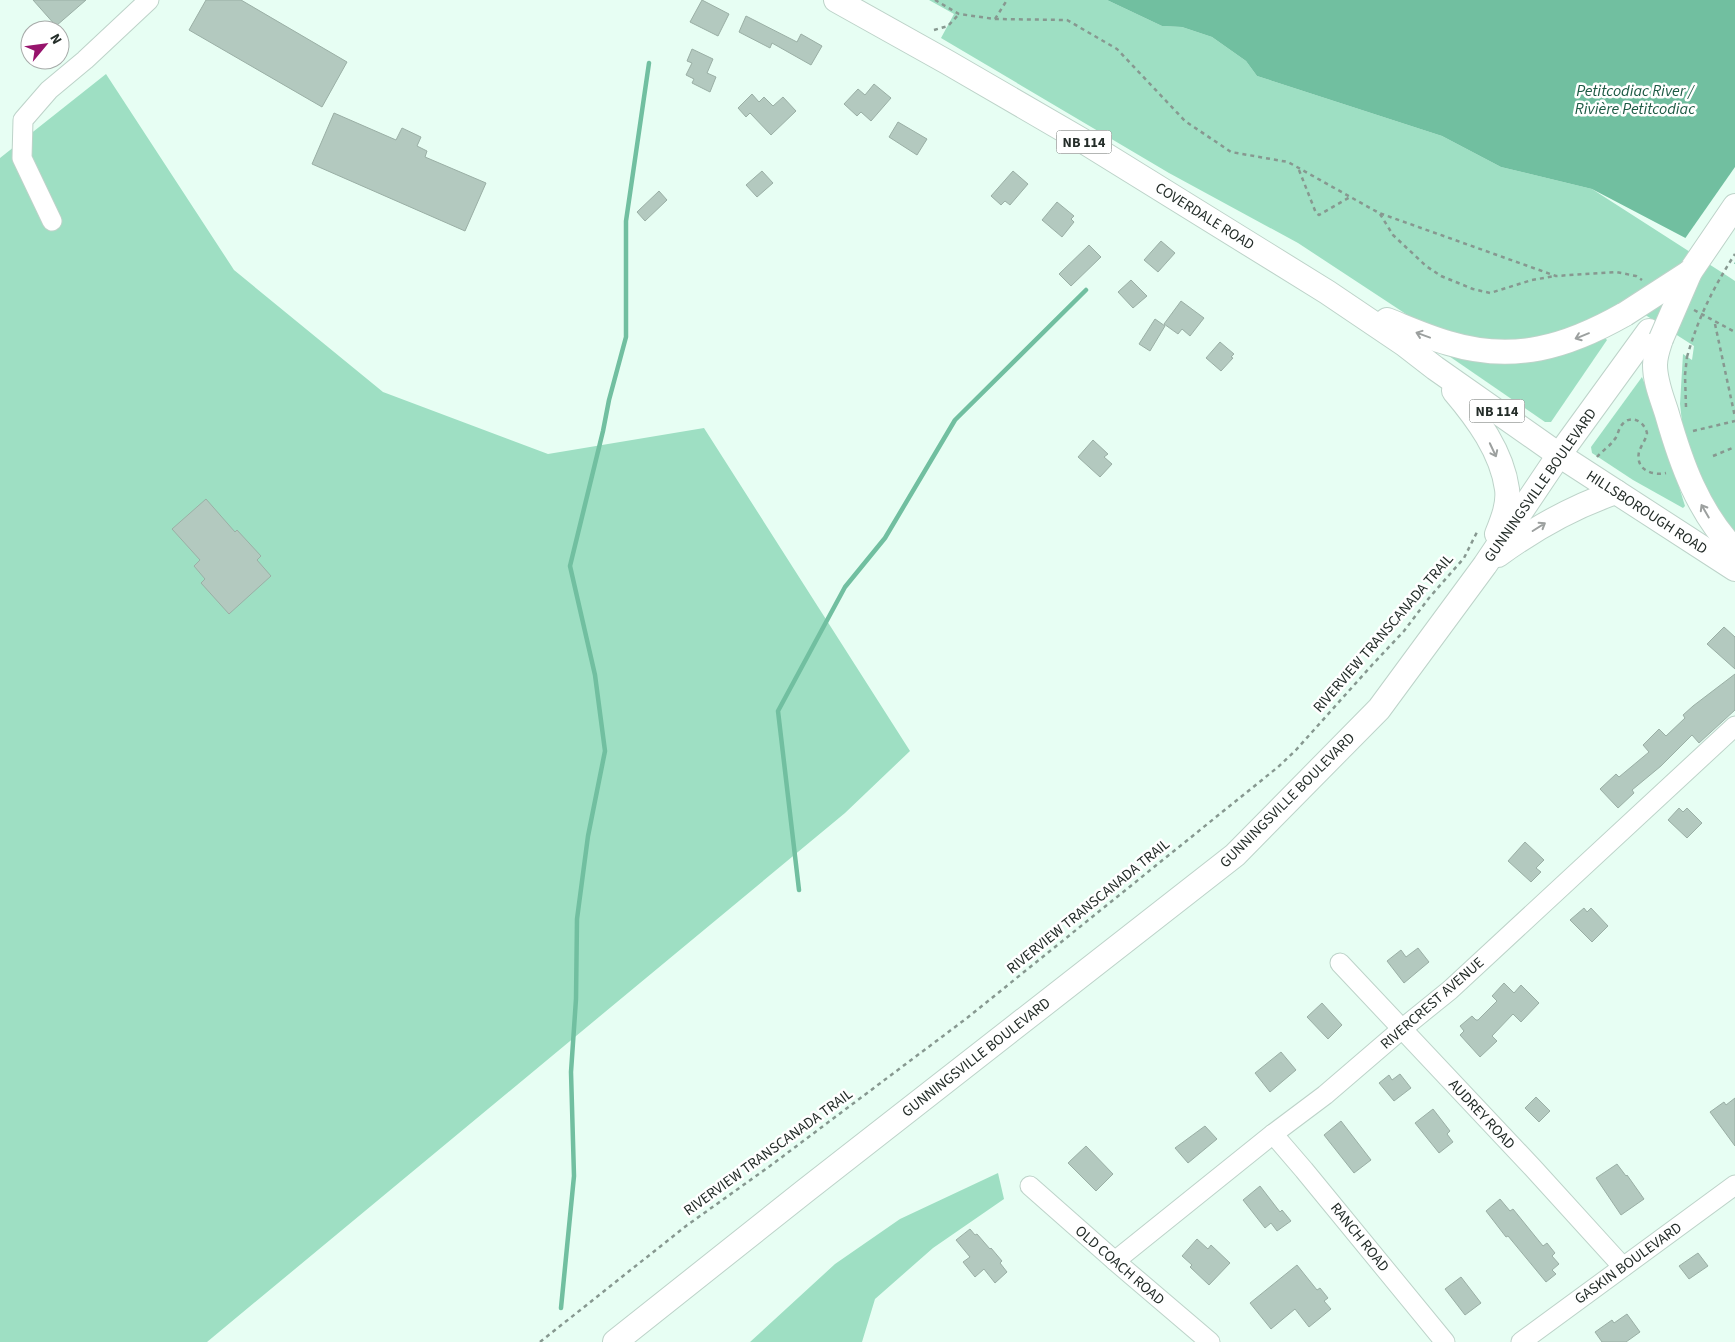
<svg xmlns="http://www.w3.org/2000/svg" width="1735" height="1342" viewBox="0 0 1735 1342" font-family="'Source Sans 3',sans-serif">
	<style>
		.green { fill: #9edfc3 }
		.water { fill: #71bfa0 }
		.pier { fill: #e7fef3 }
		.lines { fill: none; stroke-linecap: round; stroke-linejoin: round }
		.stream { stroke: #71bfa0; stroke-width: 4.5 }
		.building { fill: #b3c9bf; stroke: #9aafa5 }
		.minor-casing { stroke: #bdd3c9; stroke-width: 21 }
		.major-casing { stroke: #bdd3c9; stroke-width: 26 }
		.path { stroke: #879890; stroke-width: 2.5; stroke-dasharray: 4 4; stroke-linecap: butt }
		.minor { stroke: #fff; stroke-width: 19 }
		.major { stroke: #fff; stroke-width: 24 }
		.major-bridge-casing { stroke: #bdd3c9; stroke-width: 26; stroke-linecap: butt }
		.path-bridge { stroke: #879890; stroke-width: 2.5; stroke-dasharray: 4 4; stroke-linecap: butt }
		.major-bridge { stroke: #fff; stroke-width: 24 }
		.oneway { stroke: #9ca09f }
		.labels { text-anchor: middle; stroke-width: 5; stroke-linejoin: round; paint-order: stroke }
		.shield { fill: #fff; stroke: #666c69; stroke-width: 1 }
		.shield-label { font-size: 14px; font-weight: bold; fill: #242d29 }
		.street-label { font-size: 15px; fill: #242d29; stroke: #fff }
		.water-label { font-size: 16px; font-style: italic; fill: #1d5a44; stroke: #fff }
	</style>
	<rect width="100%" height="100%" fill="#e7fef3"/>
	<g class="green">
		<path d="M929 0H1107L1162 26 1182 27 1212 37 1246 61 1257 76 1442 136 1501 167 1592 189 1729 277 1735 281V533L1708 498 1683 431 1680 404 1683 354 1692 360 1694 346 1625 302 1596 319 1546 337 1510 341 1463 337 1412 318 1298 243 1169 173 941 38 954 14Z"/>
		<path d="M106 74 234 270 383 392 548 454 704 428 910 751 845 813 207 1342H0V158Z"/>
		<path d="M1604 337 1607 340 1551 422H1545L1446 354Z"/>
		<path d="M1642 377 1656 412 1685 506 1683 508 1633 480 1592 453 1591 447Z"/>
		<path d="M998 1173 1004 1199 933 1248 875 1299 862 1342H750L835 1264 900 1219Z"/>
	</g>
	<path class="water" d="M1107 0H1735V264L1592 189 1501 167 1442 136 1257 76 1246 61 1212 37 1182 27 1162 26Z"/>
	<path class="pier" d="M1735 167V262L1733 265 1684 240Z"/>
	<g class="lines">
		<g class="stream">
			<path d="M799 890 778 711 845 587 885 538 955 420 1086 290"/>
			<path d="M561 1308 574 1176 571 1072 576 999 577 919 588 836 605 751 595 675 570 566 603 431 609 400 626 337V221L649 63"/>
		</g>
	</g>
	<g class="building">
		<path d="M33 0H86L56 26Z"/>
		<path d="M206 0H241L347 62 322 107 189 30Z"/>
		<path d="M702 0 729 14 718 36 690 22Z"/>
		<path d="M746 16 797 42 801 34 822 46 811 65 772 43 770 48 739 32Z"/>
		<path d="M692 49 713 59 707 73 716 77 710 92 692 83 694 79 686 75 692 63 687 61Z"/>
		<path d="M874 84 891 98 871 121 861 112 857 116 844 104 858 89 865 95Z"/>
		<path d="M752 94 759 102 764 97 773 106 783 97 796 111 771 135 750 113 746 117 738 108Z"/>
		<path d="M334 113 396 140 402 128 421 137 417 146 427 151 425 157 486 183 465 231 312 164Z"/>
		<path d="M898 122 927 139 917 155 889 137Z"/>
		<path d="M762 171 773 183 757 197 746 185Z"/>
		<path d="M1013 171 1028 184 1010 205 1005 201 1001 205 991 196Z"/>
		<path d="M659 191 667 200 645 221 637 212Z"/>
		<path d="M1057 202 1074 216 1071 219 1074 222 1062 237 1042 220Z"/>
		<path d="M1161 241 1175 253 1158 272 1144 260Z"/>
		<path d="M1089 245 1101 257 1071 286 1059 274Z"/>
		<path d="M1131 280 1147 296 1133 308 1118 292Z"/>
		<path d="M1181 301 1204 318 1190 336 1182 329 1178 334 1164 324Z"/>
		<path d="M1155 319 1165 326 1150 351 1139 344Z"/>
		<path d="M1220 342 1234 354 1231 357 1233 358 1221 371 1206 358Z"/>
		<path d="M1093 440 1108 454 1104 457 1112 464 1100 477 1078 457Z"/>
		<path d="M206 499 235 532 237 530 261 556 257 560 271 576 229 614 201 583 205 579 194 566 200 560 172 529Z"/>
		<path d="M1724 627 1735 637V669L1707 644Z"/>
		<path d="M1735 674V710L1699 743 1692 735 1661 766 1632 790 1634 793 1618 808 1600 789 1616 774 1619 777 1649 752 1643 745 1659 729 1666 736 1685 718 1683 715 1693 706Z"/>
		<path d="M1679 808 1683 812 1687 808 1702 823 1687 838 1668 820Z"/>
		<path d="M1525 842 1544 860 1536 868 1541 872 1531 882 1508 861Z"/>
		<path d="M1584 908 1587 912 1591 908 1608 926 1592 942 1570 920Z"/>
		<path d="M1418 948 1429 962 1404 983 1387 961 1401 950 1406 957Z"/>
		<path d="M1504 983 1514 993 1521 985 1539 1003 1521 1022 1513 1014 1492 1036 1497 1041 1480 1057 1460 1035 1464 1031 1460 1026 1472 1016 1476 1020H1478L1497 1001 1492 996Z"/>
		<path d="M1322 1003 1342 1025 1328 1039 1307 1017Z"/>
		<path d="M1281 1052 1296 1070 1270 1092 1255 1073Z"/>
		<path d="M1400 1074 1411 1088 1394 1101 1379 1083 1389 1075 1392 1080Z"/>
		<path d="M1536 1097 1550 1111 1539 1122 1525 1108Z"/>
		<path d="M1735 1098V1146L1710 1112 1724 1102 1726 1105Z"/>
		<path d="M1433 1109 1450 1131 1447 1134 1453 1142 1439 1153 1415 1123Z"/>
		<path d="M1341 1121 1371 1160 1354 1173 1324 1135Z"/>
		<path d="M1205 1126 1217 1139 1188 1163 1175 1148Z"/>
		<path d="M1086 1146 1113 1174 1096 1191 1068 1163Z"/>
		<path d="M1617 1164 1626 1176 1627 1175 1644 1199 1621 1215 1596 1178Z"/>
		<path d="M1260 1186 1280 1212 1282 1210 1291 1221 1277 1231 1271 1223 1265 1228 1243 1200Z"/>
		<path d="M1500 1199 1510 1211 1513 1209 1543 1246 1547 1243 1555 1253 1552 1256 1559 1264 1552 1270 1556 1274 1546 1282 1508 1236 1506 1237 1486 1211Z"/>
		<path d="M970 1229 975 1235 977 1234 990 1249 991 1248 1002 1261 1000 1263 1007 1272 995 1283 984 1269 975 1277 963 1262 970 1257 956 1240Z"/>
		<path d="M1197 1239 1208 1249 1211 1245 1230 1263 1209 1285 1190 1267 1192 1265 1182 1256Z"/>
		<path d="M1698 1253 1708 1266 1689 1279 1679 1266Z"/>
		<path d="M1297 1265 1317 1290 1320 1288 1328 1298 1324 1301 1331 1309 1309 1327 1295 1309 1271 1329 1250 1303Z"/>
		<path d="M1461 1277 1481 1303 1465 1315 1445 1289Z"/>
		<path d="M1627 1314 1640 1332 1626 1342H1602L1595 1332 1612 1320 1614 1323Z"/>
	</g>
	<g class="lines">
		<defs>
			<g id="minor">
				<path d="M52 221 22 158 23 120 49 90 85 60 149 0"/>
				<path d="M1340 963 1533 1168 1623 1267"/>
				<path d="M1273 1134 1304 1170 1445 1342"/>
				<path d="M1030 1186 1115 1261 1210 1342"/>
				<path d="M1115 1261 1273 1134 1325 1095 1403 1028 1450 990 1735 726"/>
				<path d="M1521 1342 1735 1185"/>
			</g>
			<g id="major">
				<path d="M836 0 947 62 1083 141 1327 292 1404 344 1435 368 1559 455 1735 569"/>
				<path d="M1690 272 1735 206"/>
				<path d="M1387 320C1407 328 1427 337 1448 343 1514 363 1567 347 1625 314"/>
				<path d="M1661 339C1658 348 1655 356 1655 365 1655 382 1662 398 1667 414 1681 463 1698 512 1735 550"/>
				<path d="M1454 391C1477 418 1502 452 1507 489 1509 504 1503 519 1497 534"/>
				<path d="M1498 555C1535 528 1572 507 1616 492"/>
				<path d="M615 1342 805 1191 1235 855 1379 709 1485 565 1559 455 1649 331"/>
			</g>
		</defs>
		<use href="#minor" class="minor-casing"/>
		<use href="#major" class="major-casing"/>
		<g class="path">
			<path d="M935 0 959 14 995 19 1067 20 1117 49 1185 121 1231 152 1288 162 1379 213 1556 276 1616 272 1636 276 1642 280"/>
			<path d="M995 19 1007 0"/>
			<path d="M934 30 948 26 959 14"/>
			<path d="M1299 170 1316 213 1319 215 1350 197"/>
			<path d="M1380 214 1393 235 1426 266 1441 276 1473 289 1490 293 1532 280 1555 276"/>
			<path d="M1694 310 1735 332"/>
			<path d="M1715 324 1735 417"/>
			<path d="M1686 407 1685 375 1687 357"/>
			<path d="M1693 431 1735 421"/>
			<path d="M1713 456 1735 447"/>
			<path d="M1597 457C1602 451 1610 446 1614 440 1618 436 1618 430 1621 426 1630 413 1644 421 1647 433 1646 440 1641 445 1639 452 1635 470 1653 476 1666 473"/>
			<path d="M540 1342 686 1226 770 1166 967 1018 1278 767 1296 750 1372 665 1404 631 1429 598 1464 558 1477 532"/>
		</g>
		<use href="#minor" class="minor"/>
		<use href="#major" class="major"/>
		<defs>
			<g id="major-bridge">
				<path d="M1625 314 1690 272"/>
				<path d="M1661 339 1690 272"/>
			</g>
		</defs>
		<use href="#major-bridge" class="major-bridge-casing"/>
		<path class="path-bridge" d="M1687 357C1698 318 1713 288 1735 254"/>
		<use href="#major-bridge" class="major-bridge"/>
	</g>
	<defs><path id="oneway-shaft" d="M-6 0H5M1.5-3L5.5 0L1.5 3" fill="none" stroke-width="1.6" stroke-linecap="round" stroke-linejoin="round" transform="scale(1.25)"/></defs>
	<g class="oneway">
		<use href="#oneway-shaft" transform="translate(1423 335) rotate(-160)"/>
		<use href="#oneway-shaft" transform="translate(1582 336) rotate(158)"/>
		<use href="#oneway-shaft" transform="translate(1493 450) rotate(65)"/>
		<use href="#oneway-shaft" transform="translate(1705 511) rotate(-120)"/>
		<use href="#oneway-shaft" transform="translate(1539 527) rotate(-32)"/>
	</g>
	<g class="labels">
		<g class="shield">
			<rect x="1056.5" y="130.5" width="55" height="23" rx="4"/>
			<rect x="1469.5" y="399.5" width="55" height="23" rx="4"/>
		</g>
		<g class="shield-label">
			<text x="1084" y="147">NB 114</text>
			<text x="1497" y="416">NB 114</text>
		</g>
		<g class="street-label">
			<text transform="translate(1205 216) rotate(32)" y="5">COVERDALE ROAD</text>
			<text transform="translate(1540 485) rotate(-55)" y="5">GUNNINGSVILLE BOULEVARD</text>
			<text transform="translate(1647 512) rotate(33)" y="5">HILLSBOROUGH ROAD</text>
			<text transform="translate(1383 633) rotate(-49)" y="5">RIVERVIEW TRANSCANADA TRAIL</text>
			<text transform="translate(1287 800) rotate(-45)" y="5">GUNNINGSVILLE BOULEVARD</text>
			<text transform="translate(1088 906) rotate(-39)" y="5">RIVERVIEW TRANSCANADA TRAIL</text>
			<text transform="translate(1432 1003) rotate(-41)" y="5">RIVERCREST AVENUE</text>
			<text transform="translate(976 1057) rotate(-38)" y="5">GUNNINGSVILLE BOULEVARD</text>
			<text transform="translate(1482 1114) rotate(47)" y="5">AUDREY ROAD</text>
			<text transform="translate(768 1152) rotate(-36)" y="5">RIVERVIEW TRANSCANADA TRAIL</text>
			<text transform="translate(1360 1237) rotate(51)" y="5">RANCH ROAD</text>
			<text transform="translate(1628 1263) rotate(-36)" y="5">GASKIN BOULEVARD</text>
			<text transform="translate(1120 1265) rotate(41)" y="5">OLD COACH ROAD</text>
		</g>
		<g class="water-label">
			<text x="1635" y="96">Petitcodiac River /<tspan x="1635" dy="18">Rivière Petitcodiac</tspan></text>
		</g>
	</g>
	<g transform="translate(45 45) rotate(61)"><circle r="24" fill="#ffffff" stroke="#a7aba9"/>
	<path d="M0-4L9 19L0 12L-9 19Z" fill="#97146c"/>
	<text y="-8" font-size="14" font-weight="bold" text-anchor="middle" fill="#242d29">N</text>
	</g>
</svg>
